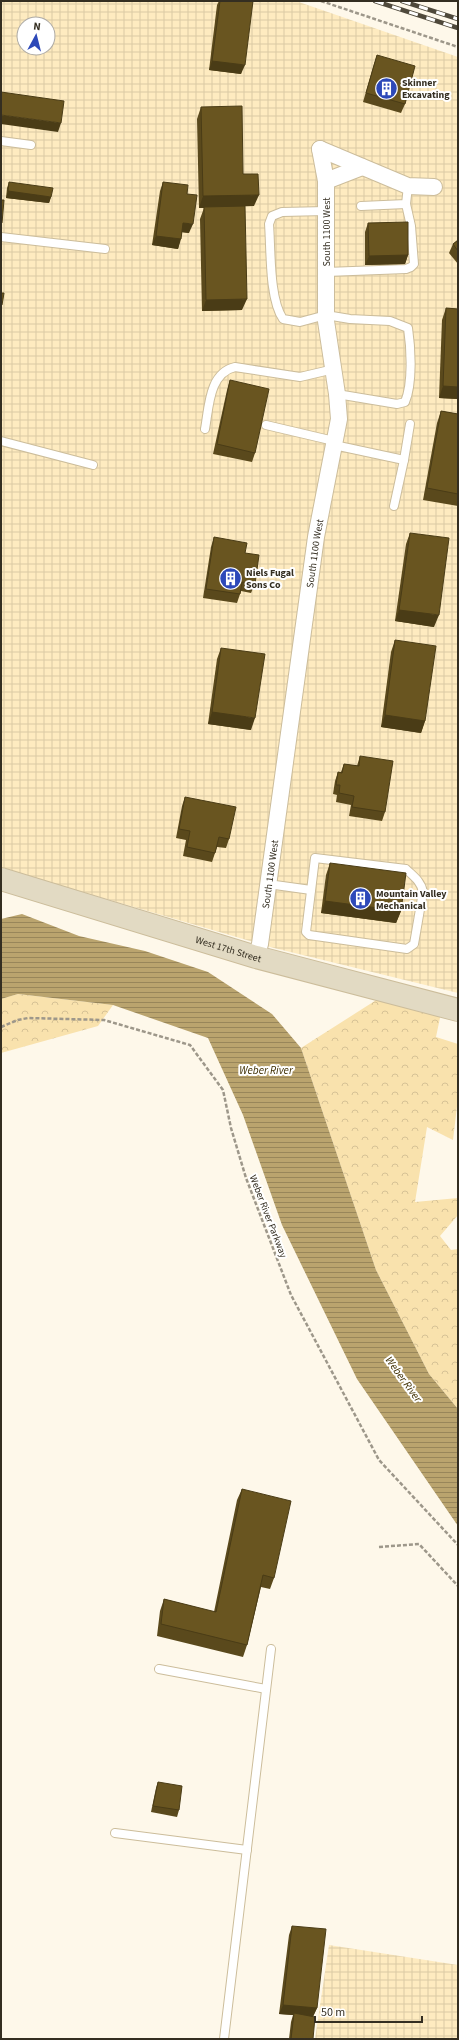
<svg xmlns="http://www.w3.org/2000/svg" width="459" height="2040" viewBox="0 0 459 2040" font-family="'Source Sans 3',sans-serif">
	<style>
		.industrial { fill: url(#industrial-grid); fill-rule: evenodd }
		.forest { fill: url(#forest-crowns) }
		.water { fill: url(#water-rules) }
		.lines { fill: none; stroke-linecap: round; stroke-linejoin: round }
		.lane-casing { stroke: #ccbd9b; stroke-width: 10 }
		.street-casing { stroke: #ccbd9b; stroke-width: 18 }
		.secondary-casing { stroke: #ccbd9b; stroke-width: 24 }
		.path { stroke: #9d978a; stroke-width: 2.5; stroke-dasharray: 4 2; stroke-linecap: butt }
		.lane { stroke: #fff; stroke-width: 8 }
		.street { stroke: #fff; stroke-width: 16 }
		.secondary { stroke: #e2dac3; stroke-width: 22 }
		.rail-casing { stroke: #4f493b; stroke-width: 4.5 }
		.rail { stroke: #fff; stroke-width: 3; stroke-dasharray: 9; stroke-linecap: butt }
		.wall { fill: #5a491c }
		.shaded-wall { fill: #4a3c16 }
		.building { fill: #695520; stroke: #4a3c16 }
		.labels { text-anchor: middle; stroke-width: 4; stroke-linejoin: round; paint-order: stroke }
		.poi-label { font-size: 10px; font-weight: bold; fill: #342e21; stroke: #fff; text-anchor: start }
		.street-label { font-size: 10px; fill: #342e21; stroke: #fff }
		.water-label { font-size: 11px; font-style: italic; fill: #3e2e00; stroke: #fff }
	</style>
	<defs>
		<pattern id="industrial-grid" width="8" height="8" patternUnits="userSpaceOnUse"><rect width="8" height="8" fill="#feebc0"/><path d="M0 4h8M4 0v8" fill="none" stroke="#dacaa5"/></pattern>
		<pattern id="forest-crowns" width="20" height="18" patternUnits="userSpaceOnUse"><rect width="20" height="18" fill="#f9e2ad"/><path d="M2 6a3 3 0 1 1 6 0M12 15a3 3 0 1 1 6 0" fill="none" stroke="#d6c295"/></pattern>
		<pattern id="water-rules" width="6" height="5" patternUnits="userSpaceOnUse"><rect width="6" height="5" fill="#baa46e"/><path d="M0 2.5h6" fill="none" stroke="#98865a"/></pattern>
	</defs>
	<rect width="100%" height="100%" fill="#fef8ea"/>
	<g class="industrial">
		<path d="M1 1H296L458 57V993L274 948 1 868ZM24 24H48V48H24Z"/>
		<path d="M329 1945 458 1965V2039H315Z"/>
	</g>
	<g class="forest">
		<path d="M18 994 113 1005 98 1026 1 1053V999Z"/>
		<path d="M381 997 441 1013 436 1037 458 1044V1098L453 1140 427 1127 415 1202 458 1198V1215L440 1236 451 1250 458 1249V1409L429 1374 376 1270 301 1048Z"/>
	</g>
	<path class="water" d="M22 914 79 936 145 951 208 972 272 1014 301 1048 376 1270 429 1374 458 1409V1526L357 1379 282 1225 243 1115 208 1038 113 1005 18 994 1 999V919Z"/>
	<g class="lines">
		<defs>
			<g id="lane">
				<path d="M1 141 31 145"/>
				<path d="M361 206 406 204 408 186"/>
				<path d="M326 211 282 212 272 216 269 224C271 249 269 299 283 319L300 322 326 315 350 319 390 321 408 328C411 348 413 383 405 402L397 404 337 394"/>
				<path d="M1 237 105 249"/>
				<path d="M326 272 406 269 411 267 414 264 411 226 406 204"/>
				<path d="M266 425 334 441"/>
				<path d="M205 429C209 407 209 373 235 367L300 377 334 369"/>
				<path d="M1 441 93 465"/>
				<path d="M334 445 404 460 394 506"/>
				<path d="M404 460 410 424"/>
				<path d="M315 858 406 869C413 876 421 881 423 892L414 944 407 949 309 935 306 932Z"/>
				<path d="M268 884 311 890"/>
				<path d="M159 1669 266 1689"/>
				<path d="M115 1833 247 1850"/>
				<path d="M224 2039 271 1649"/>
			</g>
			<g id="street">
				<path d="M320 149 408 186 434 187"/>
				<path d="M326 181 362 167"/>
				<path id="s1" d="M256 957 260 944 316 537 339 419 337 394 326 321V181L320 149"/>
			</g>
			<g id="secondary">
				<path id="s2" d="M1 879 256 957 458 1010"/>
			</g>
		</defs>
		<use href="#lane" class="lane-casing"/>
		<use href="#street" class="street-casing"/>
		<use href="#secondary" class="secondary-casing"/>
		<g class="path">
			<path d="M321 1 458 47"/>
			<path d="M1 1027 18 1020 28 1018 104 1020 190 1045 223 1090 231 1128 246 1178 291 1295 379 1460 458 1545"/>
			<path d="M379 1547 419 1544 458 1586"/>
		</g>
		<use href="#lane" class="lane"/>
		<use href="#street" class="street"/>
		<use href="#secondary" class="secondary"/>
		<defs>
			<g id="rail">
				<path d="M375 1 458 28"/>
				<path d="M402 1 458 19"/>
			</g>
		</defs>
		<use href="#rail" class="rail-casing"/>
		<use href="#rail" class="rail"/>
	</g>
	<g class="wall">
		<path d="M219 1H253L241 74 209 70 217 5Z"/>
		<path d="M377 55 405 104 401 113 363 102 374 64Z"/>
		<path d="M201 107 243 174 254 206H245L242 310 202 311 200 219 204 208H199L197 119Z"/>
		<path d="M9 182 51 197 49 203 6 198 7 188Z"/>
		<path d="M163 182 187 194 189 233 182 232 178 249 152 245 160 191Z"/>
		<path d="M368 223 408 255 405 264 365 265V232Z"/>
		<path d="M458 240V264L449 253 453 244Z"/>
		<path d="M446 308 458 309V399L439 398 442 320Z"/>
		<path d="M230 380 255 453 252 462 213 454 227 390Z"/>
		<path d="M441 411 458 414V506L423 500 437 423Z"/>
		<path d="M410 533 434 627 395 621 406 544Z"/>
		<path d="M214 537 245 553 255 584 251 593 241 591 237 603 203 598 211 547Z"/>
		<path d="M395 640 425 721 421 733 381 727 391 652Z"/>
		<path d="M221 648 251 730 208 724 217 659Z"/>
		<path d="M360 756 385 812 382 821 349 816 351 805 336 802 337 795 333 794 335 781 338 772H341L344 764 357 766Z"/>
		<path d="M185 797 229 839 226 848 217 847 212 862 183 856 186 840 176 838 182 806Z"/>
		<path d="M330 863 401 911 396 923 321 913 326 875Z"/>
		<path d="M242 1489 274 1578 270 1589 261 1587 247 1645 243 1657 157 1636 160 1611 164 1599 214 1612 237 1500Z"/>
		<path d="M158 1782 179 1810 177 1817 151 1812 156 1788Z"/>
		<path d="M292 1926 317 2008 313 2016V2039H289L291 2022 293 2015 279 2014 289 1935Z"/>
	</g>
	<g class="shaded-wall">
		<path d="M212 61 245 65 241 74 209 70Z"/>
		<path d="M1 115 61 123 58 132 1 124Z"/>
		<path d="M8 191 51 197 49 203 6 198Z"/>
		<path d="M259 195 254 206 199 208 203 196Z"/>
		<path d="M183 223 193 224 189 233 180 232Z"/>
		<path d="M156 236 181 239 178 249 152 245Z"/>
		<path d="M408 255 405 264 365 265 369 256Z"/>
		<path d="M247 299 242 310 202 311 206 300Z"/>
		<path d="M443 386 458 387V399L439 398Z"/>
		<path d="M399 610 439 615 434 627 395 621Z"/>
		<path d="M212 712 255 718 251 730 208 724Z"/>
		<path d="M385 715 425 721 421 733 381 727Z"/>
		<path d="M325 901 401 911 396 923 321 913Z"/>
		<path d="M283 2005 317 2008 313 2017 294 2013 293 2015 279 2014Z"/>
	</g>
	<g class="building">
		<path d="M220 1H253L245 65 212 61Z"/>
		<path d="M377 55 415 66 405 104 366 93Z"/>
		<path d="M1 92 64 101 61 123 1 115Z"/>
		<path d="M242 106 243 174H258L259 195 203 196 201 107Z"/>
		<path d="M9 182 53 188 51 197 8 191Z"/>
		<path d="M163 182 188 185 187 194 197 195 193 224 183 223 181 239 156 236Z"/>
		<path d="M1 200H4L2 223H1Z"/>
		<path d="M245 206 247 299 206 300 204 207Z"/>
		<path d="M408 222V255L369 256 368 223Z"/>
		<path d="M458 240V251L453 244Z"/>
		<path d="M1 293H4L2 305H1Z"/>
		<path d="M446 308 458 309V387L443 386Z"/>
		<path d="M230 380 269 389 255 453 217 444Z"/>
		<path d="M441 411 458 414V494L427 488Z"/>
		<path d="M410 533 449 538 439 615 399 610Z"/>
		<path d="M214 537 247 543 245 553 259 555 255 584 242 582 240 594 206 589Z"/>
		<path d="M395 640 436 646 425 721 385 715Z"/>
		<path d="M221 648 265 654 255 718 212 712Z"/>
		<path d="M360 756 393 761 385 812 352 807 354 796 339 793 340 785H336L338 772 342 773 344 764 359 766Z"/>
		<path d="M185 797 236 807 229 839 219 837 215 853 187 847 190 831 179 829Z"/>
		<path d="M330 863 406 873 401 911 325 901Z"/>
		<path d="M242 1489 291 1501 274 1578 263 1575 247 1645 161 1624 164 1599 216 1612Z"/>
		<path d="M158 1782 182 1786 179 1810 153 1806Z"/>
		<path d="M292 1926 326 1929 317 2008 283 2005Z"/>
		<path d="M294 2013 315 2017 313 2039H291Z"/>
	</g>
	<defs>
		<symbol id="building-disc" viewBox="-11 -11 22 22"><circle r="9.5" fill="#2d49b9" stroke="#fff"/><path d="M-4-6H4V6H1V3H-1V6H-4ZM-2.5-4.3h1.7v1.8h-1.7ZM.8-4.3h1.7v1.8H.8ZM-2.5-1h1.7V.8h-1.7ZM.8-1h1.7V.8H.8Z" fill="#fff"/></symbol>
	</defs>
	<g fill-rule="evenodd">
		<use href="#building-disc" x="374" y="76" width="25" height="25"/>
		<use href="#building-disc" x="218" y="566" width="25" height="25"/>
		<use href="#building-disc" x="348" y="886" width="25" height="25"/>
	</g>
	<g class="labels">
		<g class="poi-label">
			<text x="402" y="86">Skinner<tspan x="402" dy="12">Excavating</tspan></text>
			<text x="246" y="576">Niels Fugal<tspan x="246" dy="12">Sons Co</tspan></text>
			<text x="376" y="897">Mountain Valley<tspan x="376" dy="12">Mechanical</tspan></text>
		</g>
		<g class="street-label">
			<text transform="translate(326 232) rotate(-90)" y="4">South 1100 West</text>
			<text dy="4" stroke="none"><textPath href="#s1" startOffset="408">South 1100 West</textPath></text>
			<text dy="4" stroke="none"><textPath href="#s1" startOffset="84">South 1100 West</textPath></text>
			<text dy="4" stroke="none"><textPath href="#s2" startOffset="238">West 17th Street</textPath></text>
			<text transform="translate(269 1216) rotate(69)" y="4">Weber River Parkway</text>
		</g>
		<g class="water-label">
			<text x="266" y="1074">Weber River</text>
			<text transform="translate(404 1379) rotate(54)" y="4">Weber River</text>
		</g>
	</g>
	<rect width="459" height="2040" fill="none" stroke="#342e21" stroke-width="4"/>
	<g transform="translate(36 36) rotate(7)"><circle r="19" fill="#ffffff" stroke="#aeaba6"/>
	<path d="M0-3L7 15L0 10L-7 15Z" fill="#2d49b9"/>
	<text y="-6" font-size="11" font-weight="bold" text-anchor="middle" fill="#342e21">N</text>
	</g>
	<path d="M315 2016v6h107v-6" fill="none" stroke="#342e21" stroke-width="2"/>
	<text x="321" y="2016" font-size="12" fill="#342e21" stroke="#ffffff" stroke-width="3" paint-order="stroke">50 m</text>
</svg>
